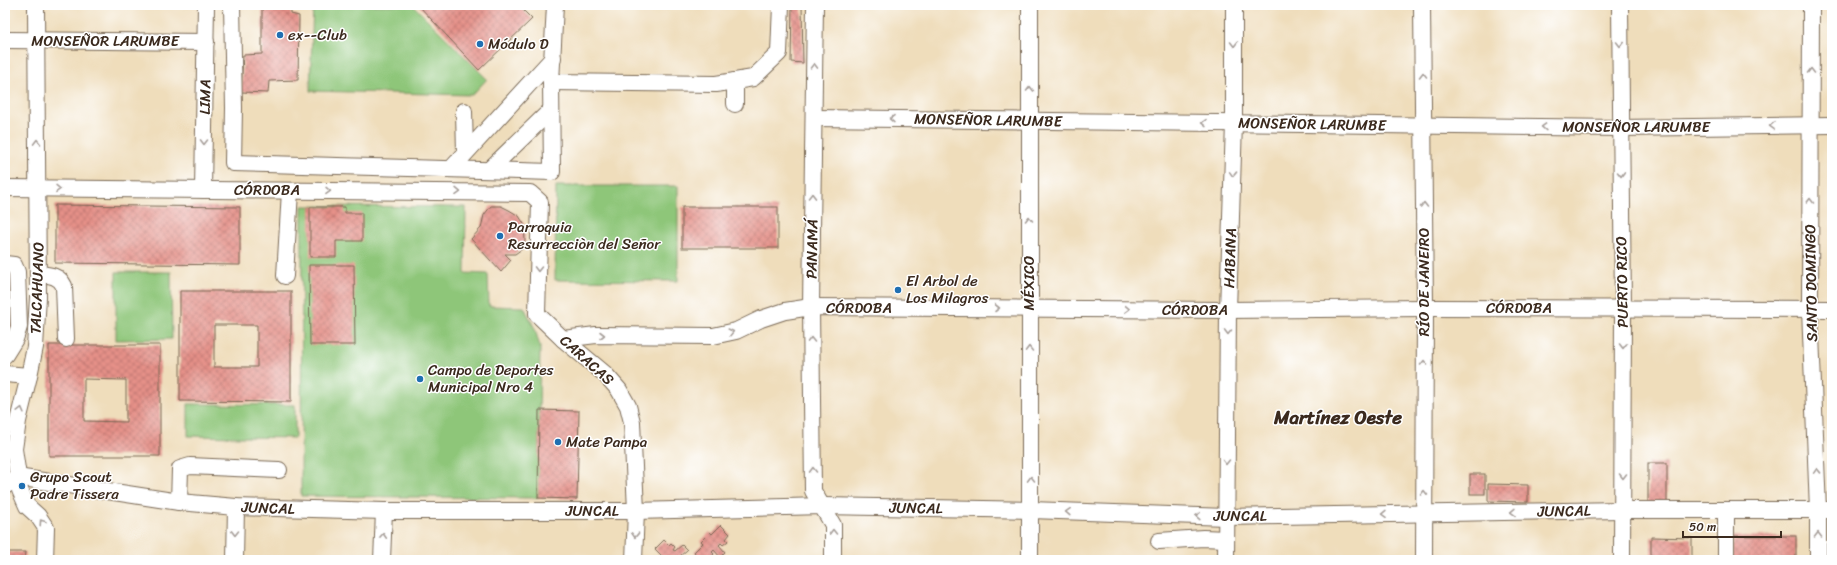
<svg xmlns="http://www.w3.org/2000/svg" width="1837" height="565" viewBox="0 0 1837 565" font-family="Sriracha,sans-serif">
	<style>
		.green { fill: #8ec679; stroke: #64784c }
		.building { fill: url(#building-cross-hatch); fill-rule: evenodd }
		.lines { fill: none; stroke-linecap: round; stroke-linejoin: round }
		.minor-casing { stroke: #7a6955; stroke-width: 18 }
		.minor { stroke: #fff; stroke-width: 16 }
		.oneway { stroke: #a79f9a }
		.poi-dot { fill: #1f6fb2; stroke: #fff; stroke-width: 1.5 }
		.labels { text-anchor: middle; stroke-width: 3; stroke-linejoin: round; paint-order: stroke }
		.poi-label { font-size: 15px; fill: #3b2a1e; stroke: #fff; text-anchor: start }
		.street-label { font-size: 15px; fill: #3b2a1e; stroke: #fff }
		.district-label { font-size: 19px; font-weight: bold; fill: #3b2a1e; stroke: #fff }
	</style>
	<defs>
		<pattern id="building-cross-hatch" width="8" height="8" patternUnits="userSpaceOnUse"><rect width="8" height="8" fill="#e59088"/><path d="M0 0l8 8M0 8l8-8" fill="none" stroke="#bb766f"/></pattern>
	</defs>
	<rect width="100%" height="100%" fill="#fff"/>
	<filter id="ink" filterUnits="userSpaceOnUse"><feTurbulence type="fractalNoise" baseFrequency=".025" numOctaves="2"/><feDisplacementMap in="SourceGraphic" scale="8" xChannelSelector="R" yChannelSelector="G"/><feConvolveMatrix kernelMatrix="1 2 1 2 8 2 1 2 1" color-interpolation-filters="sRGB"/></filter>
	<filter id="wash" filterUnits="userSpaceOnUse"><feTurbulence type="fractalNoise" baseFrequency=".012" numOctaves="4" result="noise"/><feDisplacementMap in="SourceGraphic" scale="16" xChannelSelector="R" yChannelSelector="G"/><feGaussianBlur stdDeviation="0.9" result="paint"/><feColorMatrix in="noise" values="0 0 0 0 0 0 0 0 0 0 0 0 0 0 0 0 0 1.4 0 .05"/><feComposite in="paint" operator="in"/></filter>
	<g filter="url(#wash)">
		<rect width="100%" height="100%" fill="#efddbb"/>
		<g class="green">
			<path d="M313 5H413L487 79 472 95 310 91Z"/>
			<path d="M556 186H678V281L555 280Z"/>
			<path d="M302 206 466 207 465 273 488 274 489 306 524 307 535 329 540 347 538 498 301 496Z"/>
			<path d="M116 272H171L172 339 116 340Z"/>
			<path d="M188 404 295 405V438L188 436Z"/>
		</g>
		<g id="blocks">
			<g class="building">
				<path d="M262 5H291V14L299 16 298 80 269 81 268 93 241 92 243 55 262 54Z"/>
				<path d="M418 5H518L532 19 479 70Z"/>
				<path d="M792 5H802L803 63 791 62Z"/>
				<path d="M55 205 240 207V265L55 263Z"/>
				<path d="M491 206H501L509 210 519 216 524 224 525 241 522 249 515 254H505L511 260 501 272 471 239 481 228 484 215Z"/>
				<path d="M310 207H345V213H362V241H336V257H310Z"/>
				<rect x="682" y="207" width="96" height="41"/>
				<path d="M309 265H354L355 345H310Z"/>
				<rect x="5" y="275" width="7" height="62"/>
				<path d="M180 291H291V402L180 401ZM214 325H257V367H214Z"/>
				<path d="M49 345H160V456H49ZM84 379 126 380V422L84 421Z"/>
				<path d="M539 410 579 411 577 499 538 498Z"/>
				<rect x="1648" y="463" width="19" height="40"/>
				<rect x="1470" y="474" width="15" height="20"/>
				<path d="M1488 484 1528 485V502L1488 501Z"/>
				<path d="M721 525 730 534 726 539 728 541 723 545 721 543 719 545 725 552 720 557 714 550 712 552 714 554 709 559 707 557 701 560 694 552 703 543 701 541 710 532 712 534Z"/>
				<rect x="1733" y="536" width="63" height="24"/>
				<path d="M1651 537 1692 538V560H1651Z"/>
				<path d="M664 540 669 545 671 543 675 547 673 550 675 551 682 545 687 550 680 556 682 559 684 556 689 560H662L664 558 655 549Z"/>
				<path d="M5 552H26L25 560H5Z"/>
			</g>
		</g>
	</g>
	<g filter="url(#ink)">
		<use href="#blocks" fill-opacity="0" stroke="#7a6955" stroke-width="1"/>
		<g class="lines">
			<defs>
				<g id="minor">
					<path d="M36 5 38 297 35 347 29 376 18 421 14 449 20 490 27 506 38 516 46 528 45 560"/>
					<path d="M232 5 234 108 233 163 552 172 551 82 555 5"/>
					<path d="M815 5 811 307 813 491 833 525V560"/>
					<path d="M1030 5V560"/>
					<path d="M1422 5 1425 308 1424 560"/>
					<path d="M1620 5 1623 309 1622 560"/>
					<path d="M1811 5 1810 309 1818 510V560"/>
					<path d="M5 40 206 42"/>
					<path d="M551 82 716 84 735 81 753 78 779 53 781 5"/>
					<path d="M735 104V81"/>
					<path d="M464 111 465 153"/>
					<path d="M814 118 1620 128 1832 125"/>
					<path d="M451 169 553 58"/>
					<path d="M489 170 551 110"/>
					<path d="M5 188 530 193 540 202 537 314 563 339 605 374 619 390 628 406 632 422 636 511 634 560"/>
					<path d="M203 190 206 5"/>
					<path d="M5 264 14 265 17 272 19 327 15 339 5 355"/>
					<path d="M38 274C49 275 59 275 64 286L66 339"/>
					<path d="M285 276 290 191"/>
					<path d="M563 339 596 335 713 336 736 331 761 319 785 311 811 307 1228 310 1425 308 1832 309"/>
					<path d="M5 374 29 376"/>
					<path d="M5 486 17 477 179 502 236 507 384 511H636L823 506 1031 510 1226 517 1622 510H1832"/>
					<path d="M179 502 180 469 190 466 279 470"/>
					<path d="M1159 541 1203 538 1226 539"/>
					<path d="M235 560 236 507"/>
					<path d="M382 560 384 511"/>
					<path d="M1226 560 1228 310 1234 123V5"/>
					<path d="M1726 560V510"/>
				</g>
			</defs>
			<use href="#minor" class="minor-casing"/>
			<use href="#minor" class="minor"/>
		</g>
		<defs><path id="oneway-chevron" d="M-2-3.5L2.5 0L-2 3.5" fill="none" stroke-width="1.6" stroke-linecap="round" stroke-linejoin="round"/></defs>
		<g class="oneway">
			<use href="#oneway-chevron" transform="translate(1234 44) rotate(90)"/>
			<use href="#oneway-chevron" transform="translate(1620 44) rotate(90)"/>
			<use href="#oneway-chevron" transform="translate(814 66) rotate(-89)"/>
			<use href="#oneway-chevron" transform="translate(1811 71) rotate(-90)"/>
			<use href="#oneway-chevron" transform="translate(1423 75) rotate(-90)"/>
			<use href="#oneway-chevron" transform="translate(1030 89) rotate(-90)"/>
			<use href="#oneway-chevron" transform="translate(892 119) rotate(-179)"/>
			<use href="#oneway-chevron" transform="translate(1204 123) rotate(-179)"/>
			<use href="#oneway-chevron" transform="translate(1772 126) rotate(179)"/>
			<use href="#oneway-chevron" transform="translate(1544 127) rotate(-179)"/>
			<use href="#oneway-chevron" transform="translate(37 142) rotate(-91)"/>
			<use href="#oneway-chevron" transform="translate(204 142) rotate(91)"/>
			<use href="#oneway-chevron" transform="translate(1233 174) rotate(92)"/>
			<use href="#oneway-chevron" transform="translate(1621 174) rotate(89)"/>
			<use href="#oneway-chevron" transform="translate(58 189) rotate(1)"/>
			<use href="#oneway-chevron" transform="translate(328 191) rotate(1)"/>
			<use href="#oneway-chevron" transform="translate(458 192) rotate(1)"/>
			<use href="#oneway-chevron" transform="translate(812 196) rotate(-89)"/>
			<use href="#oneway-chevron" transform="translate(1810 201) rotate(-90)"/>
			<use href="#oneway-chevron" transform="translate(1424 205) rotate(-90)"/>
			<use href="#oneway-chevron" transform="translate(1029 219) rotate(-90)"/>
			<use href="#oneway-chevron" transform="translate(538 269) rotate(91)"/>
			<use href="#oneway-chevron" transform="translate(997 308)"/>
			<use href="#oneway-chevron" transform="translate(1127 309) rotate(1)"/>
			<use href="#oneway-chevron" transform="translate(731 332) rotate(-14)"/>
			<use href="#oneway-chevron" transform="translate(1228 332) rotate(91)"/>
			<use href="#oneway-chevron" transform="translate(602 335)"/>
			<use href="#oneway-chevron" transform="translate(811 340) rotate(-91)"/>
			<use href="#oneway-chevron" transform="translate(1623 346) rotate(90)"/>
			<use href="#oneway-chevron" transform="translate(1029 349) rotate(-91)"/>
			<use href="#oneway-chevron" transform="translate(1424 363) rotate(-90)"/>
			<use href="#oneway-chevron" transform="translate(21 410) rotate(-76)"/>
			<use href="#oneway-chevron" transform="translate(1226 462) rotate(91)"/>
			<use href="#oneway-chevron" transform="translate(813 470) rotate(-91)"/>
			<use href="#oneway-chevron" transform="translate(1817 471) rotate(-92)"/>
			<use href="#oneway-chevron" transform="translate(1623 476) rotate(90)"/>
			<use href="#oneway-chevron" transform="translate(1031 479) rotate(-91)"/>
			<use href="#oneway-chevron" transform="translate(1424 493) rotate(-90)"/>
			<use href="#oneway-chevron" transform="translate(1068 512) rotate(-178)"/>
			<use href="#oneway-chevron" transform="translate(1513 512) rotate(179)"/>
			<use href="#oneway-chevron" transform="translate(1384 514) rotate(179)"/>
			<use href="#oneway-chevron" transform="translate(1198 516) rotate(-178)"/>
			<use href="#oneway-chevron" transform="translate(42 522) rotate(-124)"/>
			<use href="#oneway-chevron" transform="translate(833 532) rotate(-91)"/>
			<use href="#oneway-chevron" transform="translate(235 533) rotate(91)"/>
			<use href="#oneway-chevron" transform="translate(635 535) rotate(92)"/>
			<use href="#oneway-chevron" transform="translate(1818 535) rotate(-90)"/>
			<use href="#oneway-chevron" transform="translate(383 536) rotate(-87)"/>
		</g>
	</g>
	<g class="poi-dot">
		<circle cx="280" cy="35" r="4"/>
		<circle cx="480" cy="44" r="4"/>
		<circle cx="500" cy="236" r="4"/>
		<circle cx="898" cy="290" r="4"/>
		<circle cx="420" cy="379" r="4"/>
		<circle cx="558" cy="442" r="4"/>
		<circle cx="22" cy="486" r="4"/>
	</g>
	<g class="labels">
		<g class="poi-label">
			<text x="288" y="40">ex--Club</text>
			<text x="488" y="49">Módulo D</text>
			<text x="508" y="232">Parroquia<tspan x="508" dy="17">Resurrecciòn del Señor</tspan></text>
			<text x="906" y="286">El Arbol de<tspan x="906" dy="17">Los Milagros</tspan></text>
			<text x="428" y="375">Campo de Deportes<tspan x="428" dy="17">Municipal Nro 4</tspan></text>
			<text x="566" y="447">Mate Pampa</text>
			<text x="30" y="482">Grupo Scout<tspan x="30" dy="17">Padre Tissera</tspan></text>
		</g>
		<g class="street-label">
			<text x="105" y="46">MONSEÑOR LARUMBE</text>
			<text transform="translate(205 97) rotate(-89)" y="5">LIMA</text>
			<text transform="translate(988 120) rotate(1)" y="5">MONSEÑOR LARUMBE</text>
			<text transform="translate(1312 124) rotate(1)" y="5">MONSEÑOR LARUMBE</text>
			<text x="1636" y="132">MONSEÑOR LARUMBE</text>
			<text x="267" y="195">CÓRDOBA</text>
			<text transform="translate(812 249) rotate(-89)" y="5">PANAMÁ</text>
			<text transform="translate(1230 258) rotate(-88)" y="5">HABANA</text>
			<text transform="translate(1424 282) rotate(-90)" y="5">RÍO DE JANEIRO</text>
			<text transform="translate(1622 282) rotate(-91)" y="5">PUERTO RICO</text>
			<text transform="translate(1029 283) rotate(-90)" y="5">MÉXICO</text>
			<text transform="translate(1811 283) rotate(-91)" y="5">SANTO DOMINGO</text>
			<text transform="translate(37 288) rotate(-88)" y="5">TALCAHUANO</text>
			<text x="859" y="313">CÓRDOBA</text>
			<text x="1519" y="313">CÓRDOBA</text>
			<text x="1195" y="315">CÓRDOBA</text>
			<text transform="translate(587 360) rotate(42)" y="5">CARACAS</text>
			<text transform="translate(268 508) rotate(2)" y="5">JUNCAL</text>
			<text transform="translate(916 508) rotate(1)" y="5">JUNCAL</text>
			<text x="592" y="516">JUNCAL</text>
			<text transform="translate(1564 511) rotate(-1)" y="5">JUNCAL</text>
			<text x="1240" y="521">JUNCAL</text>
		</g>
		<g class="district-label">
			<text x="1338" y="424">Martínez Oeste</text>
		</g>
	</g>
	<rect width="1837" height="565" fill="none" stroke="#fff" stroke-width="20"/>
	<path d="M1683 531v6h98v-6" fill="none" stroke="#3b2a1e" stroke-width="2"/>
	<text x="1689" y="531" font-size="12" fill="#3b2a1e" stroke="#ffffff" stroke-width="3" paint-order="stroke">50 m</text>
</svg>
